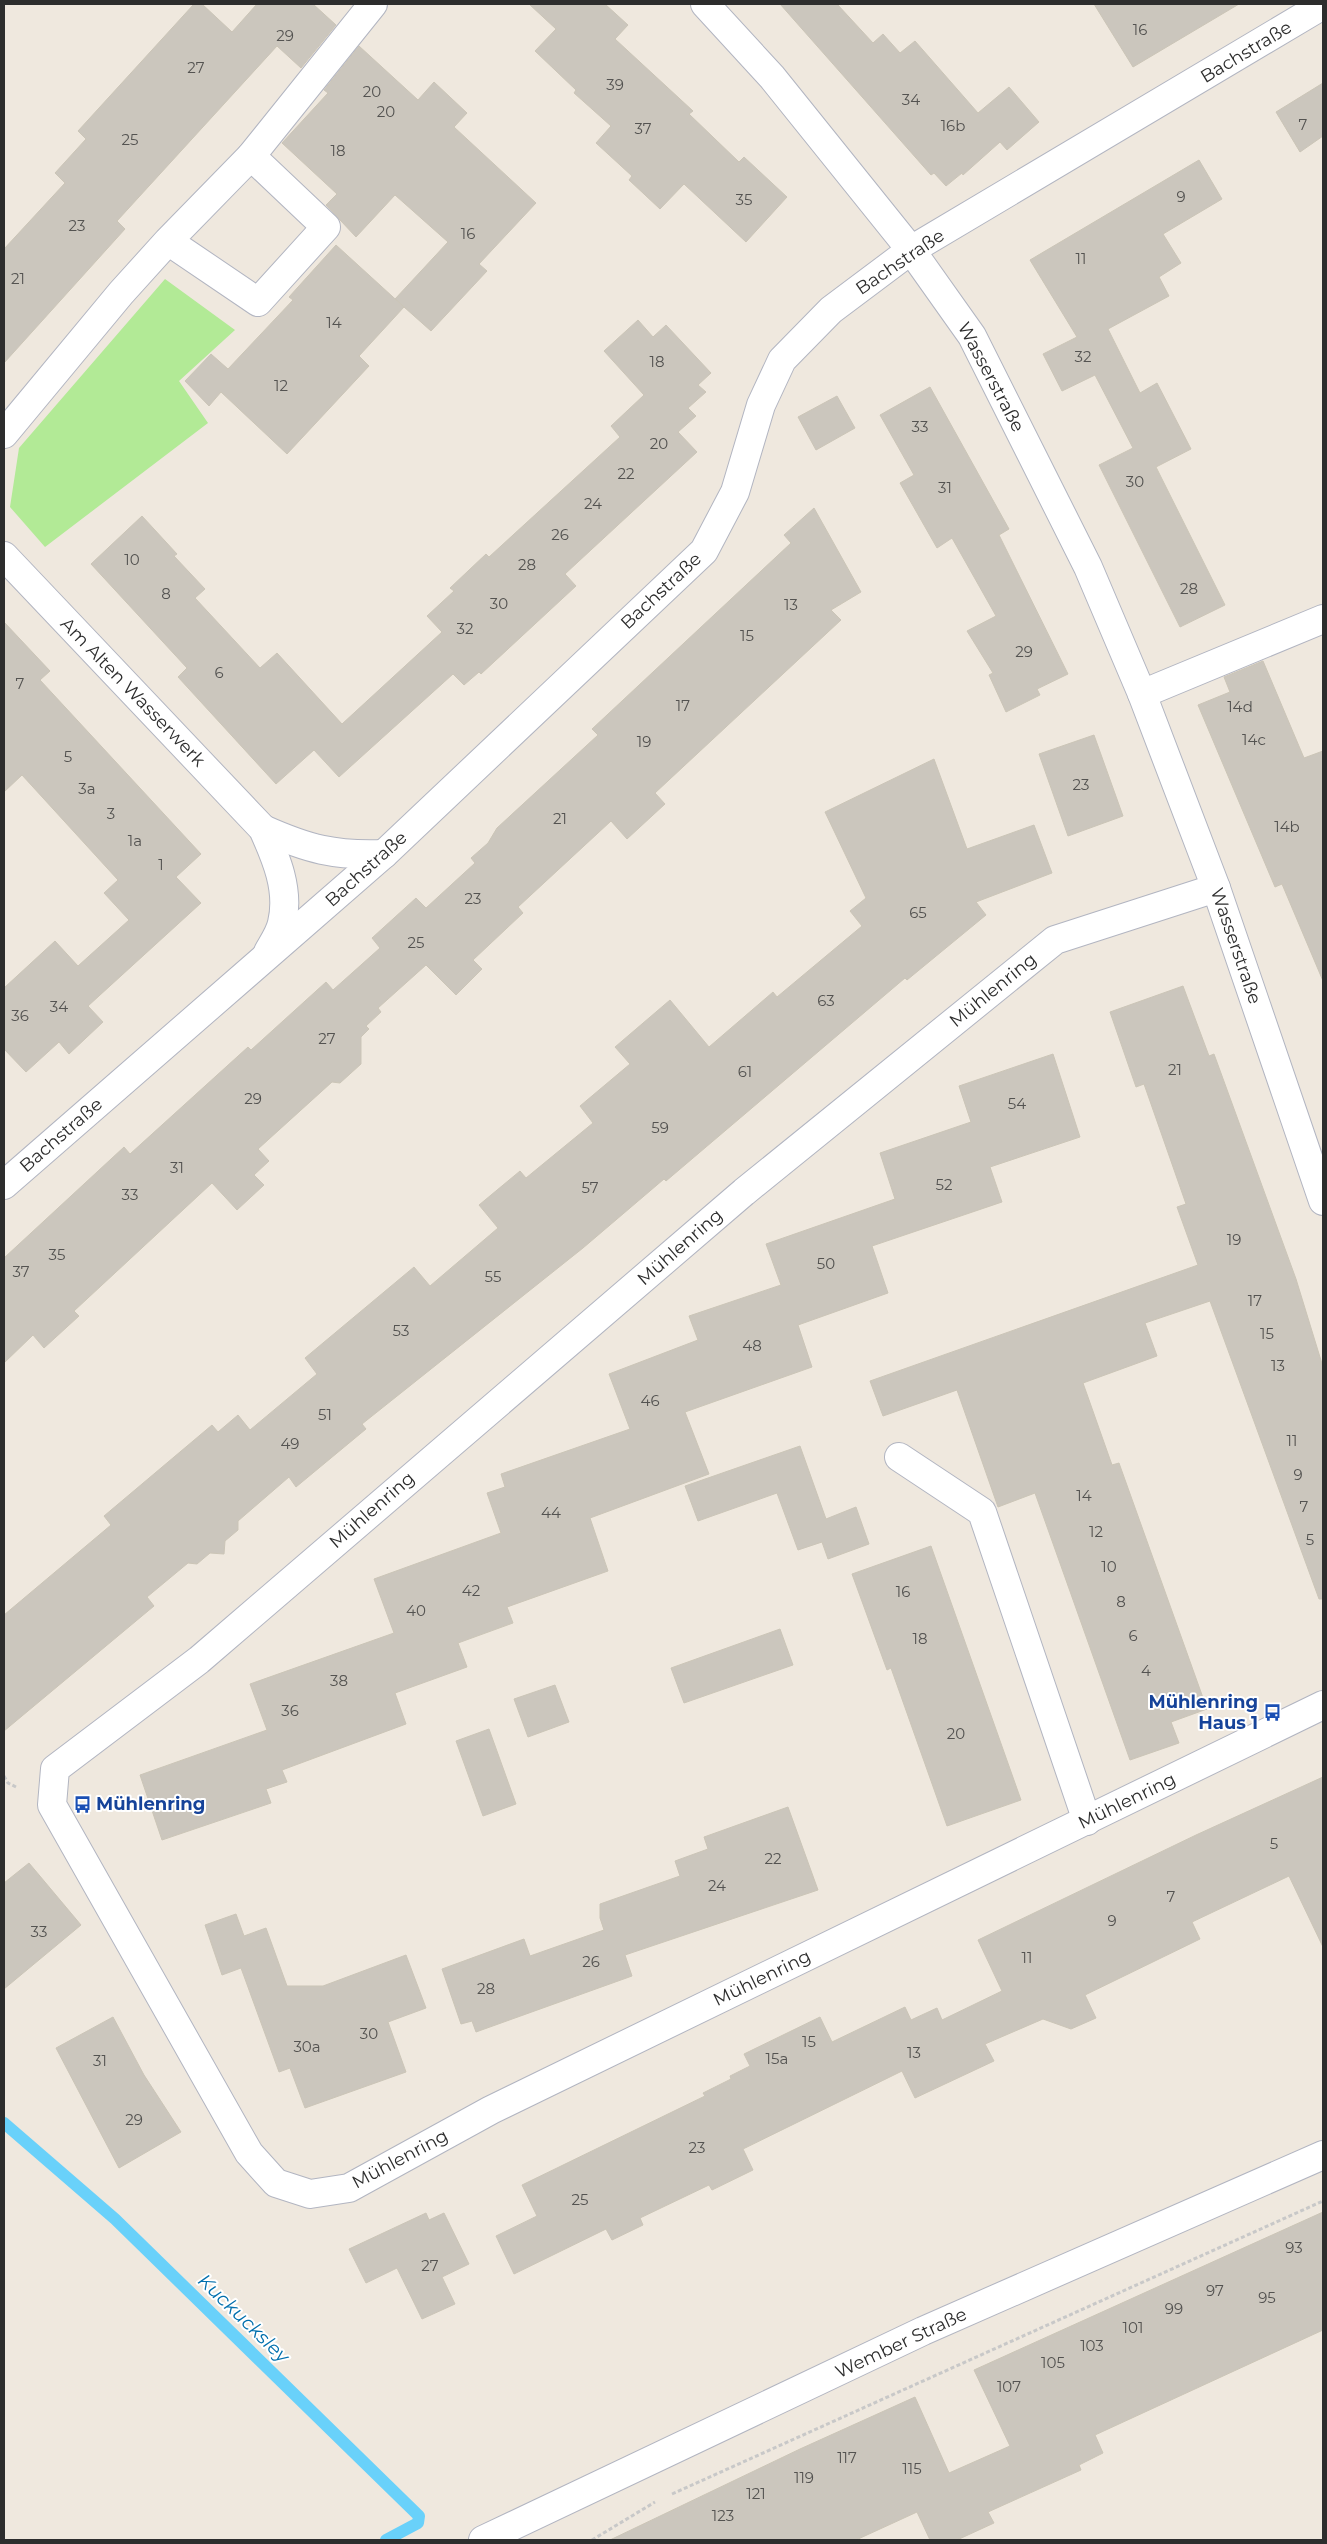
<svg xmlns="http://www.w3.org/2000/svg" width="1327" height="2544" viewBox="0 0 1327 2544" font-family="Montserrat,sans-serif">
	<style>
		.green { fill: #b2ea96 }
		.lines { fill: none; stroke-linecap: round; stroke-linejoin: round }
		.stream { stroke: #69d1fa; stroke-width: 12 }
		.building { fill: #cbc6bd; stroke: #cbc5b7 }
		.minor-casing { stroke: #b2b5c1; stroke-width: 30 }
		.path { stroke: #c8c8c8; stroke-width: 3; stroke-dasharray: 4 2.5; stroke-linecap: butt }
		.minor { stroke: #fff; stroke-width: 28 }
		.labels { text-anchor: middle; stroke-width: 4; stroke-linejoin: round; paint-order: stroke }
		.number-label { font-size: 15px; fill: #545351 }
		.street-label { font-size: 18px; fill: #2d2d2d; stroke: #fff }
		.transit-label { font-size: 18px; font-weight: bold; fill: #164399; stroke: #fff; text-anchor: end }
		.water-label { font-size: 19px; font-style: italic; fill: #016fad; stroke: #fff }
	</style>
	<rect width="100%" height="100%" fill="#efe8de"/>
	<path class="green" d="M165 279 235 330 179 381 208 423 45 547 10 507 19 448Z"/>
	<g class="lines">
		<path class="stream" d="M4 2123 115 2219 419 2516 418 2523 386 2540"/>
	</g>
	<g class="building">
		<path d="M194 4H202L232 32 257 4H313L336 25 301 68 277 46 117 221 125 229 4 363V249L65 183 55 173 86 139 78 131Z"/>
		<path d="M529 4H605L628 25 615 39 693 111 689 114 739 162 744 157 787 197 746 242 684 184 660 209 629 180 632 176 596 143 611 126 574 93 576 90 535 51 556 29Z"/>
		<path d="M780 4H837L873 43 883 34 900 53 915 41 978 113 1009 87 1039 122 1007 150 1000 142 963 175 962 173 946 186 934 173 931 175Z"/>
		<path d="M1094 4H1239L1133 67Z"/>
		<path d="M359 46 418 100 434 82 467 113 454 127 536 203 479 264 487 271 431 331 395 299 448 242 395 195 356 237 326 205 337 194 282 143 328 93 324 90Z"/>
		<path d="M1323 83V136L1300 152 1276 112Z"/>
		<path d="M1199 160 1222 199 1163 234 1181 263 1159 277 1169 296 1108 329 1140 393 1157 383 1191 449 1156 467 1225 605 1180 627 1099 465 1133 448 1095 375 1062 391 1043 354 1077 337 1030 260Z"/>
		<path d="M336 245 404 307 359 356 369 366 287 454 221 392 209 406 185 381 211 354 228 369 293 300 289 297Z"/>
		<path d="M638 320 653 337 666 325 711 373 698 385 706 392 688 408 696 416 678 432 697 452 565 574 576 586 481 674 479 672 464 685 453 674 339 777 314 750 276 784 178 677 187 668 91 564 142 516 177 554 174 556 205 589 195 598 260 668 277 653 342 724 442 632 427 616 454 591 450 588 486 554 489 557 620 437 611 426 644 395 604 351Z"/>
		<path d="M930 387 1009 529 999 535 1068 674 1037 689 1040 695 1006 712 989 675 993 673 967 631 996 616 952 538 937 548 900 483 914 475 880 415Z"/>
		<path d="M837 396 855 428 816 450 798 417Z"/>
		<path d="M814 508 861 592 831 610 841 620 655 793 665 804 627 839 611 821 518 907 523 913 473 960 482 969 456 995 426 965 378 1008 381 1012 366 1026 369 1029 361 1037V1064L340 1083 332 1082 258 1149 269 1161 254 1175 264 1185 237 1210 212 1183 74 1311 79 1316 44 1348 33 1335 4 1363V1258L124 1147 130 1154 248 1047 251 1050 326 982 333 990 380 948 372 938 416 898 426 908 475 863 471 858 488 843 497 828 598 735 592 729 791 543 784 535Z"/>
		<path d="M4 622 50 671 40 680 201 854 176 877 201 903 88 1006 103 1022 69 1054 59 1042 26 1072 4 1049V988L55 941 78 966 129 920 104 893 118 880 22 775 4 792Z"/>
		<path d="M1263 661 1304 758 1323 751V981L1282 884 1275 887 1198 705 1230 692 1224 677Z"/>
		<path d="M1094 735 1123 816 1068 836 1039 754Z"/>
		<path d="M934 759 967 849 1034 825 1052 873 976 902 986 915 907 980 905 978 666 1181 664 1179 583 1248 362 1424 366 1429 296 1487 289 1477 238 1521V1530L225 1541 224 1554 210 1553 197 1564 188 1563 147 1597 154 1606 4 1731V1615L111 1525 104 1516 212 1425 218 1432 238 1415 250 1430 317 1374 305 1358 414 1267 430 1286 498 1228 479 1205 520 1171 526 1178 593 1123 580 1106 630 1064 615 1047 670 1000 709 1047 773 992 777 997 862 926 850 911 866 898 825 812Z"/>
		<path d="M1183 986 1209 1056 1214 1054 1296 1279 1323 1367V1599H1319L1210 1301 1145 1323 1157 1356 1083 1383 1112 1465 1119 1463 1207 1709 1171 1722 1179 1743 1130 1760 1035 1493 998 1507 957 1390 883 1416 870 1381 1198 1265 1177 1207 1186 1204 1144 1084 1136 1087 1110 1012Z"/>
		<path d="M1053 1054 1080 1137 990 1167 1002 1202 872 1246 888 1293 798 1325 812 1367 685 1412 709 1474 590 1518 608 1571 507 1607 513 1623 458 1643 467 1667 395 1693 406 1724 282 1770 287 1782 266 1789 271 1803 162 1840 140 1775 267 1730 250 1684 394 1633 374 1579 501 1533 487 1493 505 1487 501 1474 630 1429 609 1374 698 1340 689 1316 781 1285 766 1244 895 1199 880 1153 971 1122 959 1086Z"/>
		<path d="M800 1446 826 1519 856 1507 869 1544 828 1559 822 1542 798 1550 777 1493 698 1521 685 1486Z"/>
		<path d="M931 1546 1021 1800 947 1826 891 1668 887 1670 852 1574Z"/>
		<path d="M780 1629 793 1665 684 1703 671 1668Z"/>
		<path d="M555 1685 569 1722 528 1737 514 1699Z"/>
		<path d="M489 1729 516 1804 483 1816 456 1741Z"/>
		<path d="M1323 1777V1947L1289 1876 1192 1922 1200 1939 1085 1995 1096 2018 1071 2029 1043 2019 985 2044 994 2061 915 2098 902 2071 743 2149 753 2170 712 2190 709 2185 640 2218 643 2225 612 2240 606 2229 514 2274 496 2236 537 2216 522 2185 705 2096 703 2093 731 2079 730 2076 750 2066 744 2054 820 2017 832 2042 905 2007 911 2020 937 2008 942 2020 1002 1991 978 1940 1196 1835Z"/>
		<path d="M788 1807 818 1890 625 1955 632 1976 476 2032 472 2021 461 2024 442 1969 524 1939 530 1956 604 1930 600 1918V1904L680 1876 675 1861 708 1849 704 1837Z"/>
		<path d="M29 1863 81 1925 4 1989V1883Z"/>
		<path d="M236 1914 244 1936 266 1928 287 1986H323L406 1955 426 2008 388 2022 406 2072 305 2108 290 2068 279 2072 241 1968 222 1975 205 1925Z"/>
		<path d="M113 2017 144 2075 181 2132 119 2168 56 2048Z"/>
		<path d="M1323 2212V2330L1095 2435 1103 2453 1079 2465 1081 2470 988 2512 994 2523 957 2540H930L917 2512 856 2540H610L800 2449 915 2397 949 2473 1010 2446 974 2370Z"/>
		<path d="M426 2213 429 2220 444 2213 469 2264 442 2277 455 2304 422 2319 397 2268 366 2283 349 2249Z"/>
	</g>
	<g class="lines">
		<defs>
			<g id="minor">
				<path d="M705 4 772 77 911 250 972 336 1088 567 1142 694 1216 888 1323 1201"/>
				<path d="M251 156 373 4"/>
				<path d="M4 434 121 293 168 241 251 156 326 227 258 302 168 241"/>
				<path d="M4 556 263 829C276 858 290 890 282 923 280 933 273 943 268 952"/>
				<path d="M1142 694 1323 619"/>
				<path d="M263 829C308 849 334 856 384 854"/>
				<path d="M1216 888 1055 940 744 1192 199 1660 55 1769 52 1805 249 2153 276 2183 310 2194 349 2188 491 2110 1323 1705"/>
				<path d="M4 1185 384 854 704 551 735 492 761 405 782 360 831 310 911 250 1323 5"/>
				<path d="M899 1457 982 1512 1087 1821"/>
				<path d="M483 2540 923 2331 1323 2155"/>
			</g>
		</defs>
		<use href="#minor" class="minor-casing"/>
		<g class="path">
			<path d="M4 1776 8 1783 18 1788"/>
			<path d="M672 2494 1323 2201"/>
			<path d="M592 2540 655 2502"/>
		</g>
		<use href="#minor" class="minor"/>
	</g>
	<defs>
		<symbol id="bus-bare" viewBox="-9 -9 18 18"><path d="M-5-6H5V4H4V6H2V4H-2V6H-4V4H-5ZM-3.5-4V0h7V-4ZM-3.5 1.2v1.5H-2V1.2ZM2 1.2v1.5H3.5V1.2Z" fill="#1a4fb4" stroke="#fff" stroke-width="2.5" paint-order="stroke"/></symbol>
	</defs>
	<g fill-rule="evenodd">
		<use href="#bus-bare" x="1260" y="1700" width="25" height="25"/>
		<use href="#bus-bare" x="70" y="1792" width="25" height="25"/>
	</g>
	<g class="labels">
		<g class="number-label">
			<text x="1140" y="35">16</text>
			<text x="285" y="41">29</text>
			<text x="196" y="73">27</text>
			<text x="615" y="90">39</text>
			<text x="372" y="97">20</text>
			<text x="911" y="105">34</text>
			<text x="386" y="117">20</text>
			<text x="1303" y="130">7</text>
			<text x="953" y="131">16b</text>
			<text x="643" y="134">37</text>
			<text x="130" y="145">25</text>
			<text x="338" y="156">18</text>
			<text x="1181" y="202">9</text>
			<text x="744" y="205">35</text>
			<text x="77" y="231">23</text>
			<text x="468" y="239">16</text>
			<text x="1081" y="264">11</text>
			<text x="18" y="284">21</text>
			<text x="334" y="328">14</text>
			<text x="1083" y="362">32</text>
			<text x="657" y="367">18</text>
			<text x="281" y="391">12</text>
			<text x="920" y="432">33</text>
			<text x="659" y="449">20</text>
			<text x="626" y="479">22</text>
			<text x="1135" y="487">30</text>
			<text x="945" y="493">31</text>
			<text x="593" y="509">24</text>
			<text x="560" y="540">26</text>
			<text x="132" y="565">10</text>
			<text x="527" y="570">28</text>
			<text x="1189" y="594">28</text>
			<text x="166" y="599">8</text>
			<text x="499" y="609">30</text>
			<text x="791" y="610">13</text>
			<text x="465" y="634">32</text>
			<text x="747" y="641">15</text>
			<text x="1024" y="657">29</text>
			<text x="219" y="678">6</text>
			<text x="20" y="689">7</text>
			<text x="683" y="711">17</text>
			<text x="1240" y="712">14d</text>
			<text x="1254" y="745">14c</text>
			<text x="644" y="747">19</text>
			<text x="68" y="762">5</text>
			<text x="1081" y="790">23</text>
			<text x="87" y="794">3a</text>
			<text x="111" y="819">3</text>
			<text x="560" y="824">21</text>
			<text x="1287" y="832">14b</text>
			<text x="135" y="846">1a</text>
			<text x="161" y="870">1</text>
			<text x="473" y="904">23</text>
			<text x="918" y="918">65</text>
			<text x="416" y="948">25</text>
			<text x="826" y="1006">63</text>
			<text x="59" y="1012">34</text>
			<text x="20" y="1021">36</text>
			<text x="327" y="1044">27</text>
			<text x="1175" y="1075">21</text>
			<text x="745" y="1077">61</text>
			<text x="253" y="1104">29</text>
			<text x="1017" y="1109">54</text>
			<text x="660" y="1133">59</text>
			<text x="177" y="1173">31</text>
			<text x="944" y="1190">52</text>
			<text x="590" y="1193">57</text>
			<text x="130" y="1200">33</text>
			<text x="1234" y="1245">19</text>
			<text x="57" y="1260">35</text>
			<text x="826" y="1269">50</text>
			<text x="21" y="1277">37</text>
			<text x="493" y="1282">55</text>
			<text x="1255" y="1306">17</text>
			<text x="401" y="1336">53</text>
			<text x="1267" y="1339">15</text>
			<text x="752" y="1351">48</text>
			<text x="1278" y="1371">13</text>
			<text x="650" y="1406">46</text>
			<text x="325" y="1420">51</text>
			<text x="1292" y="1446">11</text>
			<text x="290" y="1449">49</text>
			<text x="1298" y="1480">9</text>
			<text x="1084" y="1501">14</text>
			<text x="1304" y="1512">7</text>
			<text x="551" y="1518">44</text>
			<text x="1096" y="1537">12</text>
			<text x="1310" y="1545">5</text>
			<text x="1109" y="1572">10</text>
			<text x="471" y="1596">42</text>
			<text x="903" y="1597">16</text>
			<text x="1121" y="1607">8</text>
			<text x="416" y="1616">40</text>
			<text x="1133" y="1641">6</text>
			<text x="920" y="1644">18</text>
			<text x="1146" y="1676">4</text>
			<text x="339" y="1686">38</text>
			<text x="290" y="1716">36</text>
			<text x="956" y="1739">20</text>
			<text x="1274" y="1849">5</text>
			<text x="773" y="1864">22</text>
			<text x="717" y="1891">24</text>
			<text x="1171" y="1902">7</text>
			<text x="1112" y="1926">9</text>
			<text x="39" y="1937">33</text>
			<text x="1027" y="1963">11</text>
			<text x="591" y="1967">26</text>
			<text x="486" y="1994">28</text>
			<text x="369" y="2039">30</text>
			<text x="809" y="2047">15</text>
			<text x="307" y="2052">30a</text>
			<text x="914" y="2058">13</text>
			<text x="777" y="2064">15a</text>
			<text x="100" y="2066">31</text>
			<text x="134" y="2125">29</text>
			<text x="697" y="2153">23</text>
			<text x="580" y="2205">25</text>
			<text x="1294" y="2253">93</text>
			<text x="430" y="2271">27</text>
			<text x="1215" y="2296">97</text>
			<text x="1267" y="2303">95</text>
			<text x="1174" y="2314">99</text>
			<text x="1133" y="2333">101</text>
			<text x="1092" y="2351">103</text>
			<text x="1053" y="2368">105</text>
			<text x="1009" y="2392">107</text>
			<text x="847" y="2463">117</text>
			<text x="912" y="2474">115</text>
			<text x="804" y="2483">119</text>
			<text x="756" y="2499">121</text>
			<text x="723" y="2521">123</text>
		</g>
		<g class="street-label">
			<text transform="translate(1246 52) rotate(-31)" y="6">Bachstraße</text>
			<text transform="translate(900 262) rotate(-34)" y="6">Bachstraße</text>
			<text transform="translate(991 377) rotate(62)" y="6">Wasserstraße</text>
			<text transform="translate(661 591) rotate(-43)" y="6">Bachstraße</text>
			<text transform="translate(133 692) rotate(46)" y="6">Am Alten Wasserwerk</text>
			<text transform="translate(366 869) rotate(-42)" y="6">Bachstraße</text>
			<text transform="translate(1236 946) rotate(71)" y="6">Wasserstraße</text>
			<text transform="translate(993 990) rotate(-39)" y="6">Mühlenring</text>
			<text transform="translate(61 1135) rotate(-41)" y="6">Bachstraße</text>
			<text transform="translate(680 1247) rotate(-41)" y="6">Mühlenring</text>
			<text transform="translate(372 1510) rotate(-41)" y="6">Mühlenring</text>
			<text transform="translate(1127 1801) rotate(-26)" y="6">Mühlenring</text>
			<text transform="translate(762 1978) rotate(-26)" y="6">Mühlenring</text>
			<text transform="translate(400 2159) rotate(-28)" y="6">Mühlenring</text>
			<text transform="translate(901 2343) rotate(-25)" y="6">Wember Straße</text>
		</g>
		<g class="transit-label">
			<text x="1258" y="1708">Mühlenring<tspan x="1258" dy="21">Haus 1</tspan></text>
			<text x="96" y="1810" text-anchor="start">Mühlenring</text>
		</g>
		<g class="water-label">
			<text transform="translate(244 2318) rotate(44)" y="7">Kuckucksley</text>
		</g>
	</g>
	<rect width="1327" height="2544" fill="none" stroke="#2d2d2d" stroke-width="10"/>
</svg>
